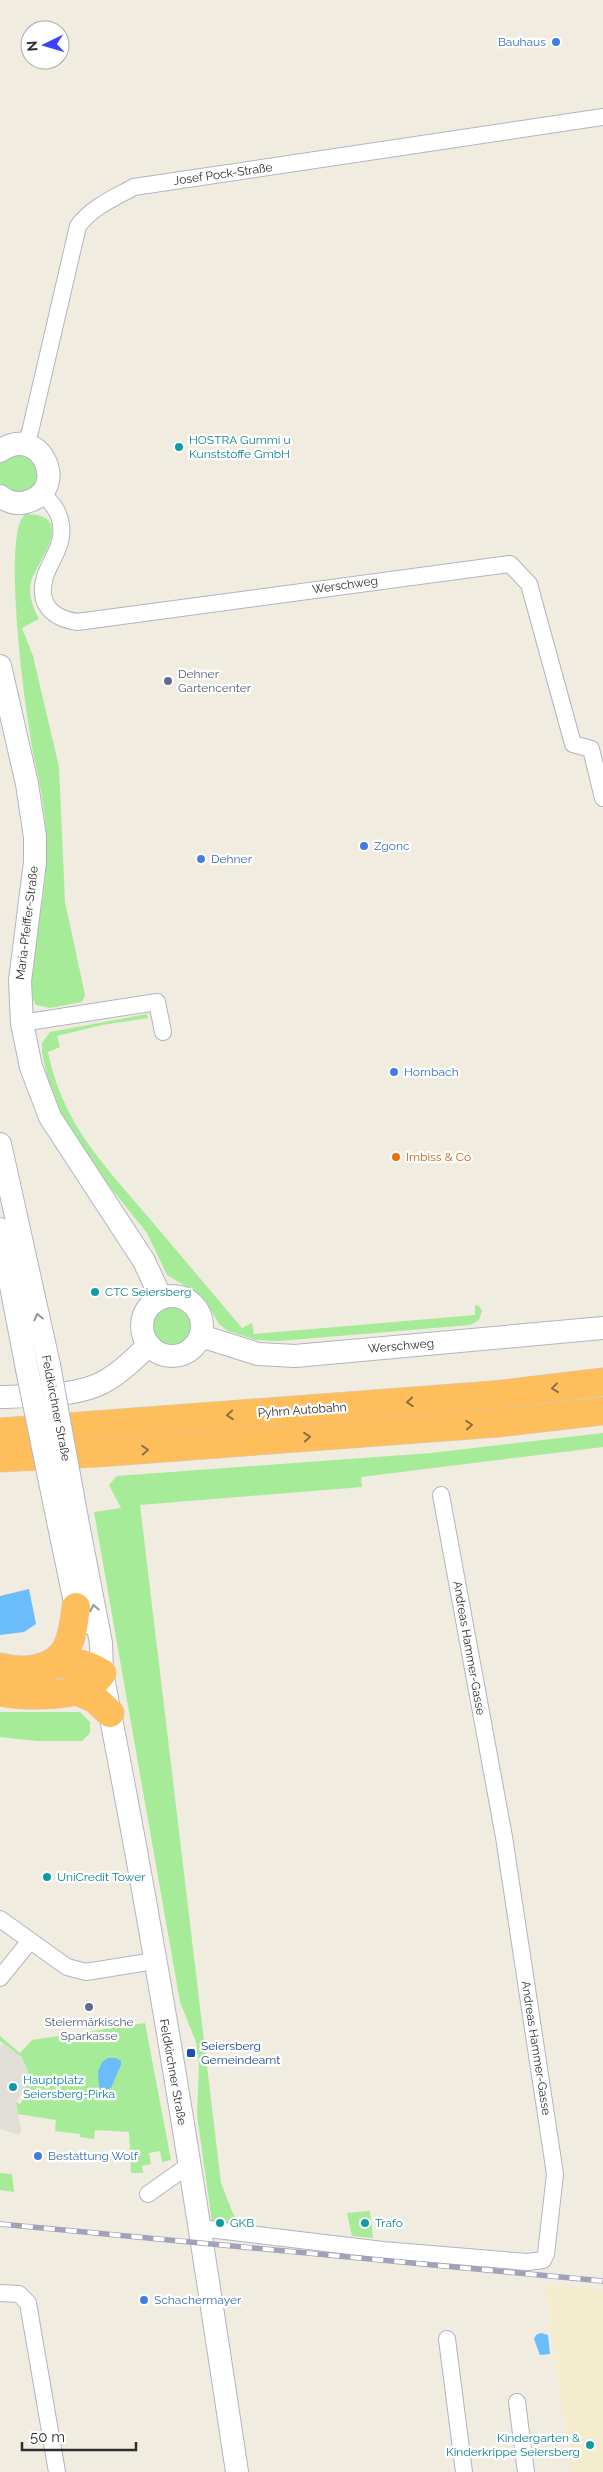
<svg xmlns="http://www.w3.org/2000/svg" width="603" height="2472" viewBox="0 0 603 2472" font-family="Raleway,sans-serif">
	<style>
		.education { fill: #f3edce }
		.green { fill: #a6eb97 }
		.plaza { fill: #e0ded7 }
		.water { fill: #6abcfb }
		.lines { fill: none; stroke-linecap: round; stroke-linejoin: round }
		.street-casing { stroke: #b3b4c2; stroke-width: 18 }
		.secondary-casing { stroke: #b3b4c2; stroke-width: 24 }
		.highway-casing { stroke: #cdcdcd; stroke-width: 29 }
		.street { stroke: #fff; stroke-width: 16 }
		.secondary { stroke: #fff; stroke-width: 22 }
		.highway { stroke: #ffbe5c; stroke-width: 28 }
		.rail-casing { stroke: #a2a1ba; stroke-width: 5.5 }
		.rail { stroke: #fff; stroke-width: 4; stroke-dasharray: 11; stroke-linecap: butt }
		.secondary-bridge-casing { stroke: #b3b4c2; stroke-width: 24; stroke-linecap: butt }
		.secondary-bridge { stroke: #fff; stroke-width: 22 }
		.oneway { stroke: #969696 }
		.oneway2 { stroke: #8c6f43 }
		.shop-dot { fill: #3f7fe0; stroke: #fff; stroke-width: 2 }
		.culture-dot { fill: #0f9aa8; stroke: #fff; stroke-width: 2 }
		.service-dot { fill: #5c6f8a; stroke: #fff; stroke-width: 2 }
		.food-dot { fill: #e8710a; stroke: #fff; stroke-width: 2 }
		.transit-dot { fill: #1a4fb4; stroke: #fff; stroke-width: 2 }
		.labels { text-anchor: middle; stroke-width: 4.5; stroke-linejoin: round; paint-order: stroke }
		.shop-label { font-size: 12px; fill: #366cbe; stroke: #fff; text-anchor: start }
		.street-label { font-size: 12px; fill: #2e2e2e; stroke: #fff }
		.culture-label { font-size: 12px; fill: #0d838f; stroke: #fff; text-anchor: start }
		.service-label { font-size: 12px; fill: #4e5e75; stroke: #fff; text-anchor: start }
		.food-label { font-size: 12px; fill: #c56008; stroke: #fff; text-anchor: start }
		.transit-label { font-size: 12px; fill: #164399; stroke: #fff; text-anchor: start }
	</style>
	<rect width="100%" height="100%" fill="#f0ece0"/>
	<path class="education" d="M546 2284 603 2291V2472H571Z"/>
	<g class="green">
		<path d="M7 455H32L40 481 22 496 0 486V461Z"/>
		<path d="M26 514C79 515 36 562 31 582 28 595 33 608 39 619L22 628 33 656 59 767 65 902 85 995 82 1002 50 1008 36 1005C28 993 32 971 34 957 37 926 45 895 46 864 48 831 43 798 36 766 26 724 0 528 26 514Z"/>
		<path d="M147 1014 148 1018 102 1025 57 1036 60 1047 48 1052C62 1123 104 1165 149 1218 180 1255 211 1291 242 1328L252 1323 254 1334 475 1315V1305L479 1306 482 1311 479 1320 470 1325 279 1341 256 1340 228 1331 219 1324 206 1301 197 1293 167 1275 147 1233 90 1162 57 1107 49 1087 42 1052V1043L50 1032Z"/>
		<circle cx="172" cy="1326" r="21"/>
		<path d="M603 1433V1447L361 1477 362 1487 140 1505 221 2183 233 2214 241 2222 231 2226 212 2222 197 2115 199 2064 196 2042 180 2002 94 1512 121 1508 109 1485 117 1476 431 1453Z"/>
		<path d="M0 1712H80L90 1722V1733L82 1741H37L0 1737Z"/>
		<path d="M145 2023 171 2160 162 2162 160 2151 149 2153 151 2164 142 2166 143 2173H131L129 2132 95 2130 94 2139 80 2137V2134L55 2131 56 2120 18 2114 16 2102 20 2104 25 2097 21 2094 30 2080C25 2057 18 2054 0 2041V2036L20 2053 32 2040Z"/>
		<path d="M0 2173 12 2174 14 2192 0 2190Z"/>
		<path d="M370 2211 373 2238 352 2236 347 2213Z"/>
	</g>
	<path class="plaza" d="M2 2043 22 2057 30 2080 16 2102 21 2131 19 2135 0 2129V2047Z"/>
	<g class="water">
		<path d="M29 1589 36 1624 24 1632 0 1635V1596Z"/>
		<path d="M108 2058H116L121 2061V2065L111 2088 105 2090 99 2087 98 2072 102 2062Z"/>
		<path d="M541 2333 548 2335 550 2354 540 2355 534 2339 536 2335Z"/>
	</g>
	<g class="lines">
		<defs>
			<g id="street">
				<path d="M24 444 30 432 78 226C92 207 114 198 134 187L603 117"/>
				<path d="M42 493C51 502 60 512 61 525 64 546 51 558 45 577 37 604 52 618 77 622L510 564 529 584 573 744 591 749 603 798"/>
				<path d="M22 1023 157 1002 163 1032"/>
				<path d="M0 1919 67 1967 86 1972 154 1961"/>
				<path d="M0 1978 30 1941"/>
				<path d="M148 2194 189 2165"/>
				<path d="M200 2228 383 2250 527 2262 543 2260 546 2254 555 2174 504 1837 441 1495"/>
				<path d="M0 2293 19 2294 28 2303 57 2472"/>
				<path d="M447 2339 464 2472"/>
				<path d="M517 2402 526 2472"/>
			</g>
			<g id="secondary">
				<path d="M0 451C41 422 71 491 26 502 16 505 8 502 0 496"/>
				<path d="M0 666 27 784 35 837V862L20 981 22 1023 31 1067 50 1117 144 1261 161 1298"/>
				<path d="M0 1144 49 1365"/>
				<path d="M0 1229 27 1369"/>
				<circle cx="172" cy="1326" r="30"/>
				<path d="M201 1336 258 1354 295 1356 603 1328"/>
				<path d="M0 1397C31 1396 80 1397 107 1380 123 1371 136 1357 149 1345"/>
				<path d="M77 1519 101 1643 102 1673C155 1938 197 2205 237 2472"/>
				<path d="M58 1521 76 1607 82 1624"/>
			</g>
			<g id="highway">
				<path d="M0 1432 493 1395 603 1382"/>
				<path d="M0 1458 97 1453 498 1423 603 1411"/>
				<path d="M0 1667C22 1673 53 1671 66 1649 73 1636 74 1621 76 1607"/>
				<path d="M74 1690 95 1699 110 1713"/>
				<path d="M0 1692C23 1697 71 1697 91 1685 95 1682 99 1677 102 1673 80 1660 70 1662 45 1667"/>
			</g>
		</defs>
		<use href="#street" class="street-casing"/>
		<use href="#secondary" class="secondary-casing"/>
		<use href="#highway" class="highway-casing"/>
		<use href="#street" class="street"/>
		<use href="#secondary" class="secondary"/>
		<use href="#highway" class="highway"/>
		<defs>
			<path id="rail" d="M0 2224 603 2281"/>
		</defs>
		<use href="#rail" class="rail-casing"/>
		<use href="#rail" class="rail"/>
		<defs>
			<g id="secondary-bridge">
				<path d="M49 1365 77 1519"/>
				<path d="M27 1369 58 1521"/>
			</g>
		</defs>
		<use href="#secondary-bridge" class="secondary-bridge-casing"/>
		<use href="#secondary-bridge" class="secondary-bridge"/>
	</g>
	<defs><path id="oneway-chevron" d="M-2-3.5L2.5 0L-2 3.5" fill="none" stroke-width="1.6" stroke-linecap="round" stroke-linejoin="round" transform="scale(1.25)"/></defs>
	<g class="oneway">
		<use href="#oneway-chevron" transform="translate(38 1317) rotate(-102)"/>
		<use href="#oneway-chevron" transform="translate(94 1608) rotate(-101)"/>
	</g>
	<g class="oneway2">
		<use href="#oneway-chevron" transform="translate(555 1388) rotate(173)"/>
		<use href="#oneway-chevron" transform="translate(410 1402) rotate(176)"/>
		<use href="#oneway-chevron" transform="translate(230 1415) rotate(176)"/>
		<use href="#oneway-chevron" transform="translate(469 1425) rotate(-4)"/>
		<use href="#oneway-chevron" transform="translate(307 1437) rotate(-4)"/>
		<use href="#oneway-chevron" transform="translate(145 1450) rotate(-4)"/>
	</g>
	<g class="shop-dot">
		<circle cx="556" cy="42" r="5"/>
		<circle cx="364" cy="846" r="5"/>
		<circle cx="201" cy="859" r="5"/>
		<circle cx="394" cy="1072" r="5"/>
		<circle cx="38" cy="2156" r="5"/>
		<circle cx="144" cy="2300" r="5"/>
	</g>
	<g class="culture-dot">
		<circle cx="179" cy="447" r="5"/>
		<circle cx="95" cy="1292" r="5"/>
		<circle cx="47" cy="1877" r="5"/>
		<circle cx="13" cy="2087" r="5"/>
		<circle cx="220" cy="2223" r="5"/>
		<circle cx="365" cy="2223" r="5"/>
		<circle cx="590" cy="2445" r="5"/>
	</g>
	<g class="service-dot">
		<circle cx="168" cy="681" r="5"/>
		<circle cx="89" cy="2007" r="5"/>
	</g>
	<circle class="food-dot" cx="396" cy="1157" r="5"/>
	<rect class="transit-dot" x="186" y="2048" width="10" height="10" rx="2.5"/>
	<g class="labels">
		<g class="shop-label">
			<text x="546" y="46" text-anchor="end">Bauhaus</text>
			<text x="374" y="850">Zgonc</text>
			<text x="211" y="863">Dehner</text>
			<text x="404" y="1076">Hornbach</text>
			<text x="48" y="2160">Bestattung Wolf</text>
			<text x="154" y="2304">Schachermayer</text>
		</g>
		<g class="street-label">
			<text transform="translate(223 174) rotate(-8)" y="4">Josef Pock-Straße</text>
			<text transform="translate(345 585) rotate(-8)" y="4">Werschweg</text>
			<text transform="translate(27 923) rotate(-83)" y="4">Maria-Pfeiffer-Straße</text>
			<text transform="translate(401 1346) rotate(-5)" y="4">Werschweg</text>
			<text transform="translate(56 1408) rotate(79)" y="4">Feldkirchner Straße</text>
			<text transform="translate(302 1410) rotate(-4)" y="4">Pyhrn Autobahn</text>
			<text transform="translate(469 1648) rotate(80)" y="4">Andreas Hammer-Gasse</text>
			<text transform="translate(536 2048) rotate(81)" y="4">Andreas Hammer-Gasse</text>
			<text transform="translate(173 2072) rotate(80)" y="4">Feldkirchner Straße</text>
		</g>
		<g class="culture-label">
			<text x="189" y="444">HOSTRA Gummi u<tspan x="189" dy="14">Kunststoffe GmbH</tspan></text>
			<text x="105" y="1296">CTC Seiersberg</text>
			<text x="57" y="1881">UniCredit Tower</text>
			<text x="23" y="2084">Hauptplatz<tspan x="23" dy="14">Seiersberg-Pirka</tspan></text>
			<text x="230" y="2227">GKB</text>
			<text x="375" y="2227">Trafo</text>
			<text x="580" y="2442" text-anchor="end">Kindergarten &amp;<tspan x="580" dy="14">Kinderkrippe Seiersberg</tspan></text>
		</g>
		<g class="service-label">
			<text x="178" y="678">Dehner<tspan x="178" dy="14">Gartencenter</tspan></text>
			<text x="89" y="2026" text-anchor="middle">Steiermärkische<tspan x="89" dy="14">Sparkasse</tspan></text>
		</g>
		<g class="food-label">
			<text x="406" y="1161">Imbiss &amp; Co</text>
		</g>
		<g class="transit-label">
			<text x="201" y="2050">Seiersberg<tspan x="201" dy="14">Gemeindeamt</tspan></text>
		</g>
	</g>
	<g transform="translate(45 45) rotate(265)"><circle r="24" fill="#ffffff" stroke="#ababab"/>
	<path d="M0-4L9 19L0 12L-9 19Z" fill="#3e41ff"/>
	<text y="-8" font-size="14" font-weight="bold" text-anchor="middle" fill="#2e2e2e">N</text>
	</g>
	<path d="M22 2442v8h114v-8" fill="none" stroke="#2e2e2e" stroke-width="2.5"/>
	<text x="30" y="2442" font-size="15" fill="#2e2e2e" stroke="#ffffff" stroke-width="4" paint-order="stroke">50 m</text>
</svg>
